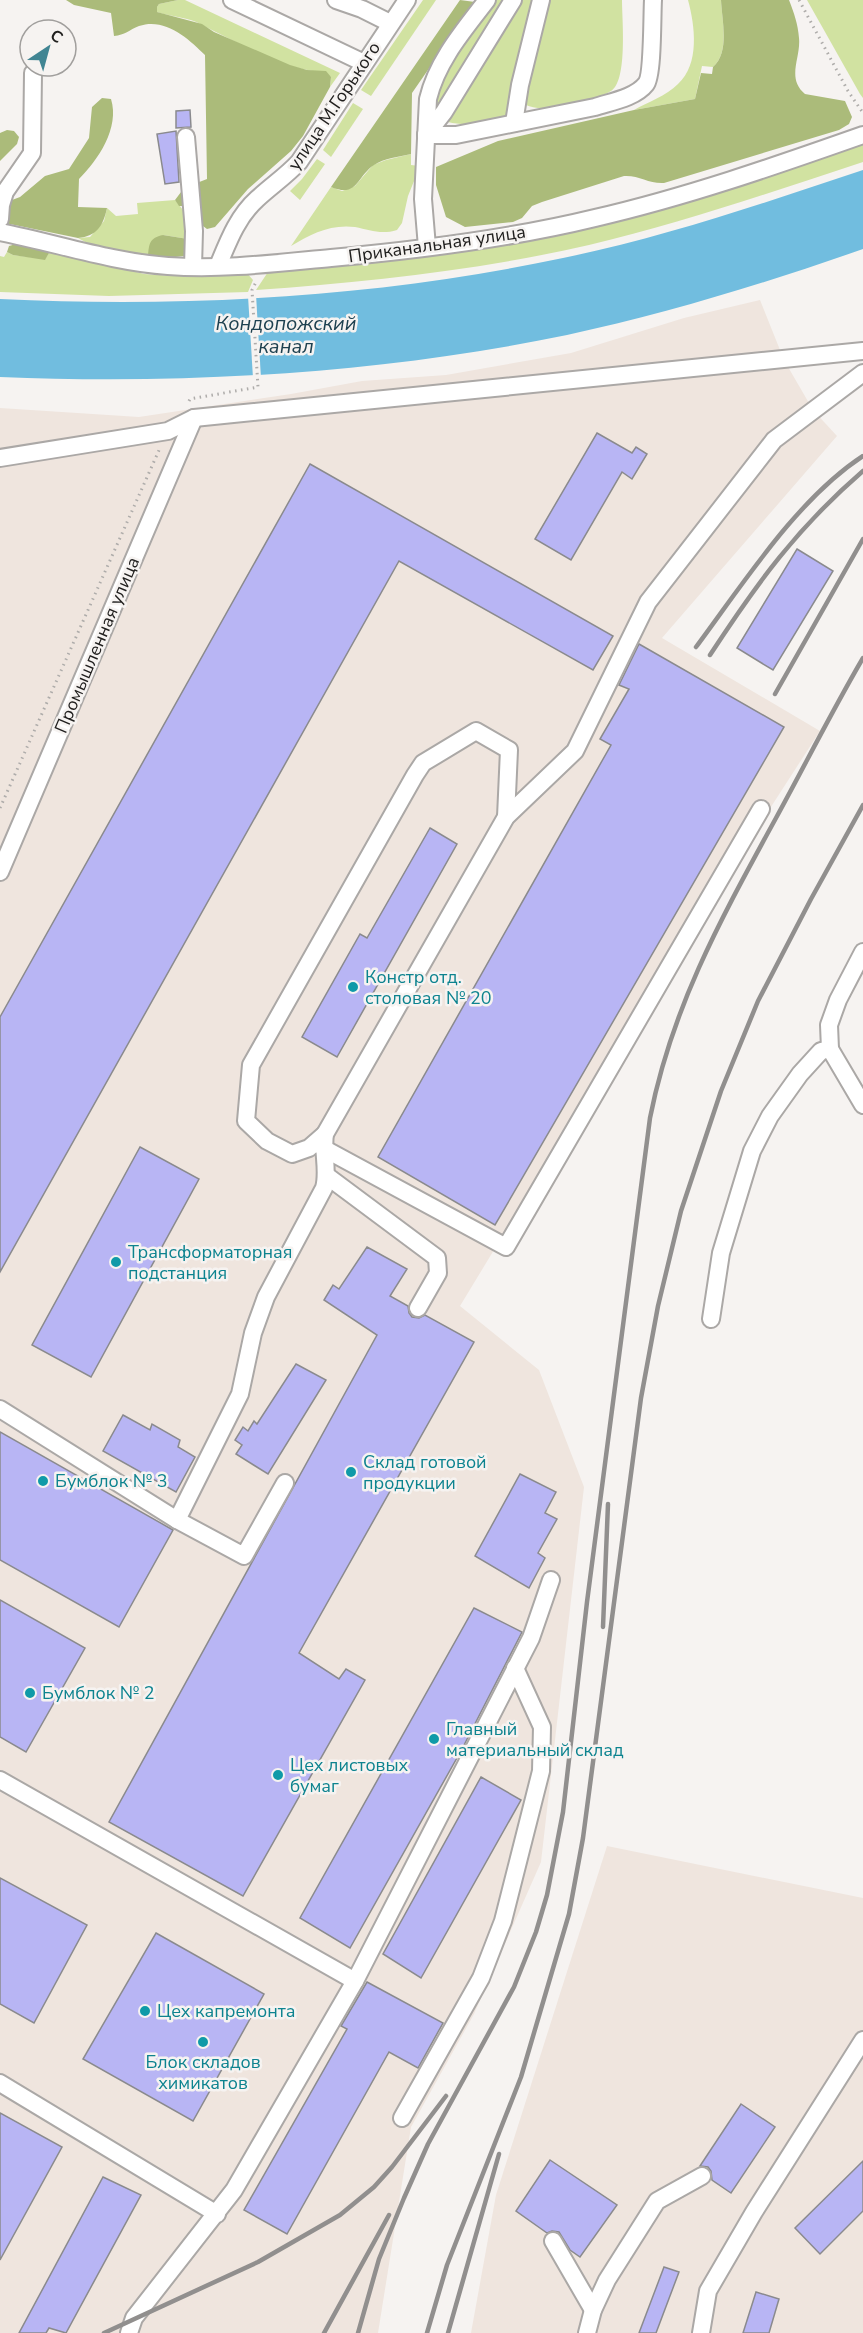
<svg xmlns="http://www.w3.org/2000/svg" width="863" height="2333" viewBox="0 0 863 2333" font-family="'Nunito Sans',sans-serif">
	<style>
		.built { fill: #efe5de }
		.green { fill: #d1e2a1 }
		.forest { fill: #abbb7a }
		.water { fill: #71bddf }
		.pier { fill: #f6f3f1 }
		.building { fill: #b8b5f4; stroke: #8a8a8d; stroke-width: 1.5 }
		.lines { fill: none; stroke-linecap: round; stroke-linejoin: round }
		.minor-casing { stroke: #aba8a6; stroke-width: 20 }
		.path { stroke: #aeacaa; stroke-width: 3; stroke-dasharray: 1.5 4.5; stroke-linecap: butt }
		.minor { stroke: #fff; stroke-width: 16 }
		.rail { stroke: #918f8e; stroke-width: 4.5 }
		.culture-dot { fill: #0f9aa8; stroke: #f6f3f1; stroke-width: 2 }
		.labels { text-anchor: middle; stroke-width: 5; stroke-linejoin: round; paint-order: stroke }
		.street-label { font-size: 18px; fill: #21201f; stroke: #f6f3f1 }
		.culture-label { font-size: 18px; fill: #0d838f; stroke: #f6f3f1; text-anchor: start }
		.water-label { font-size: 20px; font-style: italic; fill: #1e4150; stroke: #f6f3f1 }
	</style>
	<rect width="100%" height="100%" fill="#f6f3f1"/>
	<g class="built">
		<path d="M760 300 784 360 813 410 837 436 662 638 820 731 637 1014 460 1306 539 1370 584 1487 541 1862 474 2014 411 2127 378 2333H0V408L139 417 291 394 362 381 446 375 571 353 684 318Z"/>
		<path d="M607 1846 863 1898V2333H471L496 2195Z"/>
	</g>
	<g class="green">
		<path d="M178 0H185L340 73 330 87 331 77C318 70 305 71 291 66 261 55 231 40 202 25 189 17 172 17 157 12V7L159 4Z"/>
		<path d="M423 0H436L371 96 361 90Z"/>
		<path d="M494 0H508L435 117C431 74 471 34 494 0Z"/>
		<path d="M519 0H537L508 117C488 122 468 127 448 122L454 106Z"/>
		<path d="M545 0H622C622 19 628 81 611 91 599 98 583 101 570 104 555 107 539 112 524 104Z"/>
		<path d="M688 0H721C722 21 730 52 713 67L702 66 695 99 634 110C648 102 666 96 678 84 700 64 695 26 688 0Z"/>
		<path d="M807 0H863V98L860 94Z"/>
		<path d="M353 103 363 109 331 157 323 150Z"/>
		<path d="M863 144V162C772 192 682 223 589 245 480 270 368 282 256 290L270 269C354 268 436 256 518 240 573 230 628 220 682 204 743 186 803 165 863 144Z"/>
		<path d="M411 154V165L420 166 408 196 402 223 397 230C381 235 370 230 355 227 330 224 311 234 291 246L331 187 342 191 355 186 373 165 386 160Z"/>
		<path d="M317 159 325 164 300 200 290 191 302 179Z"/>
		<path d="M175 200 183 210 188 239 163 235 148 257 87 243 78 238 90 237 104 221 107 208 116 216 138 214 137 203Z"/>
		<path d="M7 252 13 255 45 259 49 253 86 259 144 274 175 276 245 271 253 280 248 292 109 296 0 292V256L4 257Z"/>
	</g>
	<g class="forest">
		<path d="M66 0H178L159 4 157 7V12L202 24 214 32 290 65 307 70 326 71 331 77 330 87 303 136 291 151 248 189 215 227 207 229 203 226 201 209 197 206H179L175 200 184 188 207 179 205 55C189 39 165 17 139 26 129 30 125 35 114 36L111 13 74 5Z"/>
		<path d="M460 0 475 2 412 93 411 154C399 157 384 158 374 165 356 177 358 198 331 187Z"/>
		<path d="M721 0H789C794 13 798 24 799 38 801 58 786 78 805 94L845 101 852 117 849 124 839 130 664 183C649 184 639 175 624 176L542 202 532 206 522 218 513 222 465 227 446 217 436 185V167L498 141 634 110 695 99 701 73 712 74 713 67C730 52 722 21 721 0Z"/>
		<path d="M102 98 111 99C120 128 98 160 79 179L78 207 107 208C103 226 97 236 78 238L0 222V196L12 200 20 197 45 176 69 169 89 138 92 107Z"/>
		<path d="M7 130 14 131 19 137 17 144 0 161V133Z"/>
		<path d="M163 235 188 239V250L184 256 158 259 148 257C149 244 149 238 163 235Z"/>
		<path d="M16 244 44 250 49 253 45 260 13 255 7 252 9 246Z"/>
	</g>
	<path class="water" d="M863 170V249C766 283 668 313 567 335 384 373 187 385 0 377V299C188 308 379 297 563 258 665 237 764 203 863 170Z"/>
	<path class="pier" d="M256 295 261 378H253L248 296Z"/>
	<g class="building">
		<path d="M190 110 191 127 176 128V111Z"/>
		<path d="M176 131 179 182 165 184 157 134Z"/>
		<path d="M597 433 632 453 636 447 647 454 632 479 622 472 571 560 535 539Z"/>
		<path d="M310 464 613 636 593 670 399 561 0 1272V1017Z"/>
		<path d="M797 549 833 571 773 670 737 648Z"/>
		<path d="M639 644 784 727 495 1225 378 1157 611 745 600 739 629 689 619 685Z"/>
		<path d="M430 828 457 844 337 1057 302 1037 360 934 367 938Z"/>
		<path d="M140 1147 199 1179 91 1377 32 1345Z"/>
		<path d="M367 1247 407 1269 390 1296 408 1306 409 1313 412 1317 419 1318 425 1315 474 1342 299 1653 339 1679 346 1669 365 1680 243 1896 109 1822 377 1335 324 1300 333 1285 339 1289Z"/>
		<path d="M296 1364 326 1380 268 1474 236 1454 242 1445 235 1440 243 1427 248 1431 254 1421 257 1424Z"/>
		<path d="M123 1415 150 1430 152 1424 180 1440 178 1447 195 1457 176 1492 103 1451Z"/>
		<path d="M0 1432 173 1530 119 1627 0 1560Z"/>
		<path d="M520 1474 556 1492 545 1513 557 1519 538 1553 545 1558 529 1588 475 1556Z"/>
		<path d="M0 1600 85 1648 26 1752 0 1737Z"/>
		<path d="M474 1608 522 1632 521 1634 462 1749 350 1948 300 1918Z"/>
		<path d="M481 1777 521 1800 421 1978 383 1954Z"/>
		<path d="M0 1878 87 1925 34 2023 0 2004Z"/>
		<path d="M156 1933 264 1994 193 2121 83 2059Z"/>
		<path d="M367 1982 443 2023 418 2068 389 2052 287 2234 244 2210 347 2029 341 2026Z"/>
		<path d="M741 2104 775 2127 731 2193 712 2180 711 2171 708 2167 700 2166Z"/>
		<path d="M0 2113 62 2147 0 2260Z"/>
		<path d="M550 2160 617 2205 580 2257 570 2250 559 2232 552 2231 547 2233 516 2211Z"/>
		<path d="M863 2161V2211L820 2254 795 2228Z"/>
		<path d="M103 2177 141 2195 66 2333 49 2328 46 2333H19Z"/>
		<path d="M664 2267 679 2272 656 2333H639Z"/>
		<path d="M756 2292 779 2299 769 2333H743Z"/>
	</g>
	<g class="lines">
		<defs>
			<g id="minor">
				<path d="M232 0 364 63"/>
				<path d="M336 0 362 9 390 23"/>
				<path d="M514 123 520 85 541 0"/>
				<path d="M426 135H456L595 107C610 102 635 98 646 84 653 75 652 15 653 0"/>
				<path d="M426 135 444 112 513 0"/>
				<path d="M186 137 194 231 193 267"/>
				<path d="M0 219 1 205 5 192 32 153 33 73"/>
				<path d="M0 232C56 243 112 262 168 266 222 270 277 263 331 258 419 250 509 239 595 218 686 197 775 166 863 135"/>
				<path d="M427 247 423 199 428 99C437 61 464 30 487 0"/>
				<path d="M218 266C228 242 237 217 257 199 271 186 286 176 299 162L407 0"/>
				<path d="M0 458 168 431 194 418 863 351"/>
				<path d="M0 872 194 418"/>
				<path d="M830 1049 829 1025 838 1000 863 952"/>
				<path d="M325 1134 309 1148 292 1154 267 1141 246 1121 251 1065 415 775 423 763 476 731 509 750 506 817"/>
				<path d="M323 1148 506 1247 761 809"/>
				<path d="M327 1176 437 1258 438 1273 418 1308"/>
				<path d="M711 1319 721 1253 752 1151 770 1116 800 1074 821 1051 830 1049 863 1105"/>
				<path d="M0 1409 177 1520 244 1556 285 1483"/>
				<path d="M177 1520 240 1394 253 1333 266 1297 324 1188C329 1170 322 1153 325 1134L506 817 575 751 648 602 774 440 863 373"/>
				<path d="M0 1780 355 1981"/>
				<path d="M0 2083 217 2214"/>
				<path d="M402 2118 481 1978 503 1921 541 1771 542 1727 515 1668"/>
				<path d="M553 2241 593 2310"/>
				<path d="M129 2333 134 2318 234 2190 355 1981 531 1638 551 1580"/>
				<path d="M587 2333 593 2310 607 2280 657 2201 702 2176"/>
				<path d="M701 2333 708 2291 754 2212 863 2040"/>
			</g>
		</defs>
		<use href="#minor" class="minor-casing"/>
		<g class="path">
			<path d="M799 0 848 91 863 113"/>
			<path d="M189 401 190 399 258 387 252 290 256 282"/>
			<path d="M0 808 160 448"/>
		</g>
		<use href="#minor" class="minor"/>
		<g class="rail">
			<path d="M696 647C743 584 797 499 863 456"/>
			<path d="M710 655C757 583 797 528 863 471"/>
			<path d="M775 694 863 539"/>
			<path d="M603 1627 608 1504"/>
			<path d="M104 2333 258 2262 340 2215 374 2187 392 2167 446 2096"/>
			<path d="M324 2333 389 2215"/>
			<path d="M358 2333 379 2259 404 2198 428 2144 514 1987 536 1932 547 1895 563 1812 587 1602 650 1118C672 1006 722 917 776 818 805 765 832 711 863 658"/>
			<path d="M427 2333 447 2265 521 2077 569 1914 583 1838 641 1398 658 1306 681 1211 721 1091 758 1001 811 899 863 805"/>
			<path d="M448 2333 499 2154"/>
		</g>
	</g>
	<g class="culture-dot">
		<circle cx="353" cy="987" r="6"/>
		<circle cx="116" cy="1262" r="6"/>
		<circle cx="351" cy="1472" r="6"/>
		<circle cx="43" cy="1481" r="6"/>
		<circle cx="30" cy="1693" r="6"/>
		<circle cx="434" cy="1739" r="6"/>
		<circle cx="278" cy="1775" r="6"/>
		<circle cx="145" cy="2011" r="6"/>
		<circle cx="203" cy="2042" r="6"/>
	</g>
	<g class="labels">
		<g class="street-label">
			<text transform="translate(334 106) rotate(-56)" y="6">улица М.Горького</text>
			<text transform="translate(437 244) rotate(-8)" y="6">Приканальная улица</text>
			<text transform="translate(97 645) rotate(-67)" y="6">Промышленная улица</text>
		</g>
		<g class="culture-label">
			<text x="365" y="983">Констр отд.<tspan x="365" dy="21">столовая № 20</tspan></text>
			<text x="128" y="1258">Трансформаторная<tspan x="128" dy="21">подстанция</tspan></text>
			<text x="363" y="1468">Склад готовой<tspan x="363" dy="21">продукции</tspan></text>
			<text x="55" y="1487">Бумблок № 3</text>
			<text x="42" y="1699">Бумблок № 2</text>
			<text x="446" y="1735">Главный<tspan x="446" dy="21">материальный склад</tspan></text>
			<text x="290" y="1771">Цех листовых<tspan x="290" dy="21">бумаг</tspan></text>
			<text x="157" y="2017">Цех капремонта</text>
			<text x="203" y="2068" text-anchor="middle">Блок складов<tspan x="203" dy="21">химикатов</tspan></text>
		</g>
		<g class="water-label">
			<text x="286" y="330">Кондопожский<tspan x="286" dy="23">канал</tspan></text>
		</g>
	</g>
	<g transform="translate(48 48) rotate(36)"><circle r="28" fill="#f6f3f1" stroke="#a19f9d" stroke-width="1.5"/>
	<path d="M0-4.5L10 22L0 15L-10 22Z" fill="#418593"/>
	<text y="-9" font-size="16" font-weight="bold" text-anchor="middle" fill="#21201f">С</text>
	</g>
</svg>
